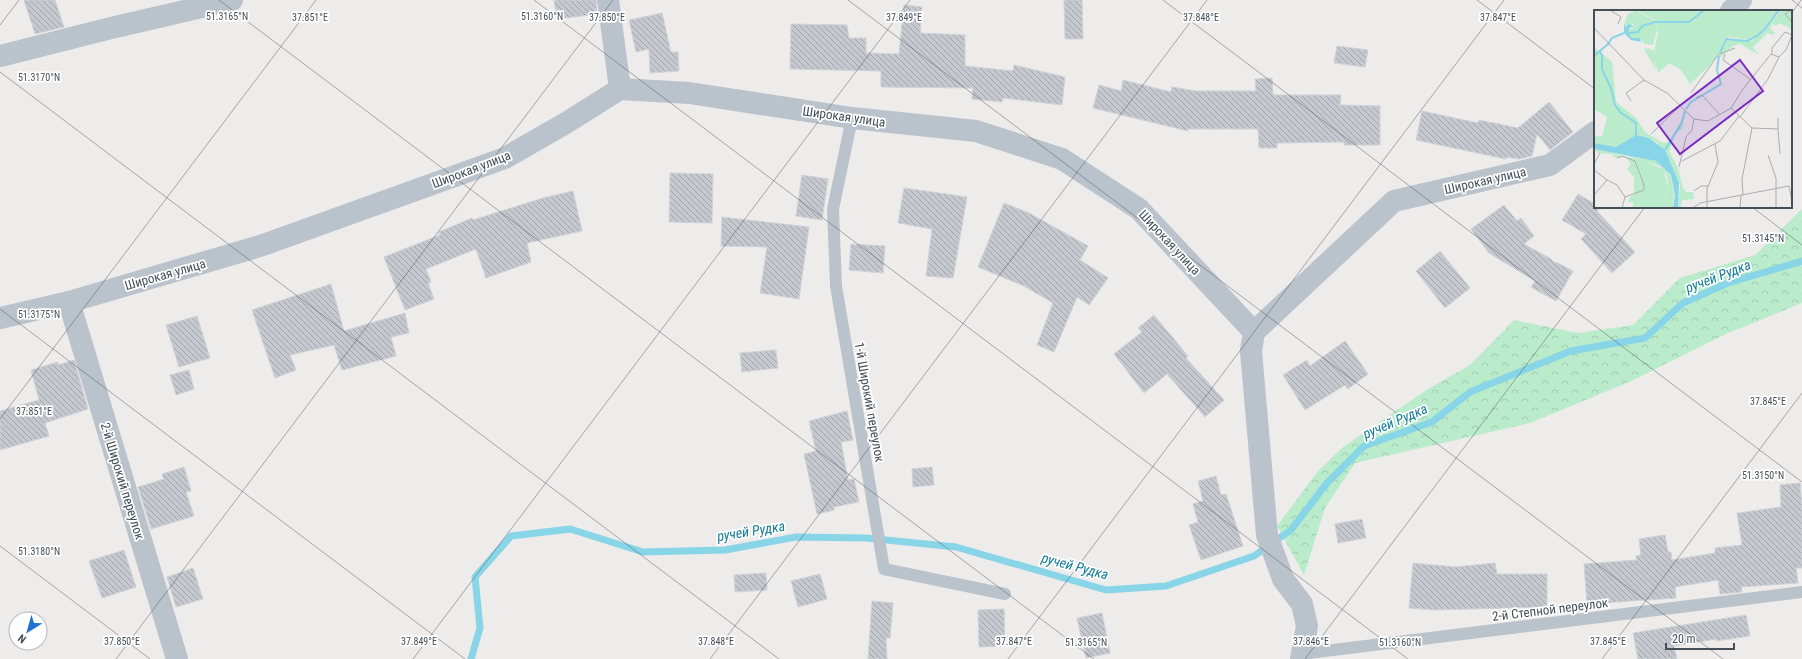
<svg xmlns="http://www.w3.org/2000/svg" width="1802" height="659" viewBox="0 0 1802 659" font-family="'Roboto Condensed',sans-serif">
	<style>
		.forest { fill: url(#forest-crowns) }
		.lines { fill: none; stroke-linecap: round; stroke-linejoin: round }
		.stream { stroke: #88d5e7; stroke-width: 7 }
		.building { fill: url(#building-back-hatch); stroke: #cfd2d7 }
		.lane { stroke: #bac3cb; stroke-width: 12 }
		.street { stroke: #bac3cb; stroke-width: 22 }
		.ticks { fill: none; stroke: #454f58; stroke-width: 1; stroke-opacity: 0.45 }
		.labels { text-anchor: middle; stroke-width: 3.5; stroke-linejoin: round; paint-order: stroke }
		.street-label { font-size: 13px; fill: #454f58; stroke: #fff }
		.water-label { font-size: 14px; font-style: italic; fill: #127c97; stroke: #fff }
		.inset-river { fill: none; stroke: #88d5e7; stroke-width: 2 }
		.inset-road { fill: none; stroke: #aaadb0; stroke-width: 1 }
		.view { fill: #7b2cbf; fill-opacity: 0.15; stroke: #7b2cbf; stroke-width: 2 }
		.inset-edge { fill: none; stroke: #454f58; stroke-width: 2 }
		.ticks-label { font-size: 10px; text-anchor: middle; fill: #454f58; stroke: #fff; stroke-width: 3.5; stroke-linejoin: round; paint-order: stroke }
	</style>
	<defs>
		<pattern id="forest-crowns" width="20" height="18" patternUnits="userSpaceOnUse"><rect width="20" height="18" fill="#baeccc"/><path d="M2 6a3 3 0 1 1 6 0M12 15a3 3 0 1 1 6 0" fill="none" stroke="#a1ccb1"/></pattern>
		<pattern id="building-back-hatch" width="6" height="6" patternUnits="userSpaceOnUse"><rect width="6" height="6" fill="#c5c8ce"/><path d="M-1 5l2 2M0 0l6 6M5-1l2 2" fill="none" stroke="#a2a5aa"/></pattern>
	</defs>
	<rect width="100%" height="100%" fill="#eeebeb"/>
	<path class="forest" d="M1802 209V303L1726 334 1629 382 1530 423 1355 463 1325 508 1304 575 1277 526 1318 471 1343 447 1428 389 1470 365 1514 320 1578 333 1633 325 1680 278 1755 255Z"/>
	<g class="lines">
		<path class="stream" d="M471 659 480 628 475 577 511 536 570 529 643 552 725 550 796 537 866 538 956 547 1106 590 1166 586 1254 556 1291 530 1327 483 1364 446 1432 422 1470 392 1571 351 1645 338 1683 303 1728 283 1802 261"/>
	</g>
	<g class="building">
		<path d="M24 0H55L64 27 35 34Z"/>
		<path d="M554 0H596L597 14 557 19Z"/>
		<path d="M1064 0H1082L1083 39H1065Z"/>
		<path d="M904 5 922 7 920 33 965 35V66L1013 71 1014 65 1065 77 1062 105 1003 98 1002 102 972 99 973 88 881 87V71L790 69 791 24 847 25 849 38H866V53L899 54Z"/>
		<path d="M662 13 671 52H678L679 71 650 73 649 49 636 52 629 20Z"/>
		<path d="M1337 46 1368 50 1365 67 1334 63Z"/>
		<path d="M1272 78 1273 95H1341L1340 105 1380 106V145H1344V142L1277 143V148H1259L1258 129H1188V131L1093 108 1099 85 1121 91 1123 80 1171 92 1172 87 1196 91H1256L1255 79Z"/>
		<path d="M1549 102 1573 132 1550 150 1537 134 1532 156 1519 159 1507 157 1506 159 1416 140 1422 111 1478 123 1479 120 1518 128Z"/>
		<path d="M670 173 713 174 712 223 669 222Z"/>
		<path d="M802 175 828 179 822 220 796 216Z"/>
		<path d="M904 188 967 197 953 278 926 276 932 229 898 223Z"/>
		<path d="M573 191 582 231 527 243 531 262 486 278 476 249 426 269 431 282 428 283 434 299 405 310 384 257 440 235 439 232 472 218 473 220 543 198Z"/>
		<path d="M1578 194 1595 204V207H1600L1597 211 1635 252 1612 273 1581 239 1586 234 1562 220Z"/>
		<path d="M1004 203 1029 213 1088 246 1080 260 1108 278 1089 305 1077 297 1054 352 1037 345 1053 303 1024 286 978 267Z"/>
		<path d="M1504 205 1517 221 1521 218 1534 236 1524 244 1551 259 1555 263 1556 262 1573 271 1556 301 1531 287 1535 281 1489 253 1471 229Z"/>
		<path d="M722 217 809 227 799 299 760 293 767 247 721 246Z"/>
		<path d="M851 244 885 246 883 273 849 270Z"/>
		<path d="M1440 251 1470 288 1445 308 1416 271Z"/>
		<path d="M331 284 344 331 405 313 409 333 391 337 396 356 342 370 334 345 290 355 296 370 275 378 252 310Z"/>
		<path d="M1154 315 1188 356 1186 358 1224 400 1205 417 1167 374 1144 393 1114 354 1142 332 1138 328Z"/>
		<path d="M197 316 210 358 179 367 166 325Z"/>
		<path d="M1345 341 1368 374 1348 389 1345 385 1305 410 1283 375 1307 360 1310 366Z"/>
		<path d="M776 350 778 368 742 372 740 353Z"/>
		<path d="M74 360 88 409 45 423 49 436 0 450V411L39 400 31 370 58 362V365Z"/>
		<path d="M189 370 194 389 176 395 170 375Z"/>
		<path d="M847 411 853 440 841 442 848 480 854 479 859 502 834 507V510L817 514 804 454 816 451 809 421Z"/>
		<path d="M184 467 191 491 186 492 194 516 151 529 138 487 164 479 162 474Z"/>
		<path d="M932 467 934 485 913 487 912 469Z"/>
		<path d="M1216 476 1221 495 1226 494 1243 546 1201 560 1189 525 1198 522 1193 504 1203 501 1198 481Z"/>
		<path d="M1800 483 1802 506V568H1796L1798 583 1741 587 1742 592 1720 594 1718 580 1675 587 1676 598 1587 604 1584 564 1637 560 1636 556 1641 555 1639 539 1665 535 1668 552H1671L1672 560 1715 553V548L1742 545 1737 513 1781 507 1780 485Z"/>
		<path d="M1362 519 1366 538 1338 543 1335 524Z"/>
		<path d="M124 550 136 587 102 598 89 561Z"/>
		<path d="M1413 563 1455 567 1495 563 1497 574H1547V607L1434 610 1409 608Z"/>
		<path d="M193 568 203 599 176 607 167 577Z"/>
		<path d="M766 573 767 590 735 592 734 575Z"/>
		<path d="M820 574 827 599 798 607 791 581Z"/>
		<path d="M872 601 893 603 890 638H886L887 659H868Z"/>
		<path d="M1004 609 1005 646 979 647 978 610Z"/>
		<path d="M1102 613 1110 653 1086 658 1077 618Z"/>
		<path d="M1746 615 1750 636 1716 641V639L1674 646 1677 659H1638L1633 633Z"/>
	</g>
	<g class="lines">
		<g class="lane">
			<path d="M852 118 833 209 836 286 884 569 1005 594"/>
			<path d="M1301 654 1802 592"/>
		</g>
		<g class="street">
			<path d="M608 0 620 89"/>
			<path d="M1731 11 1741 0"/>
			<path d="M0 56 111 28 232 0"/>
			<path d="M69 302 177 659"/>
			<path d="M0 318 69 302 260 246 505 158 566 123 620 89 689 93 852 118 976 131 1062 159 1139 209 1254 332 1394 201 1550 165 1595 132"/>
			<path d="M1254 332 1251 351 1267 535 1283 579 1302 604 1307 626 1301 659"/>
		</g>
	</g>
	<path class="ticks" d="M219 0 1094 659M534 0 1408 659M848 0 1723 659M1163 0 1802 482M1477 0 1595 89M1792 0 1802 8M1791 14 1801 0M0 25 19 0M0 72 779 659M1752 207 1802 245M0 309 465 659M0 419 316 0M0 546 150 659M116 659 613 0M413 659 910 0M710 659 1207 0M1008 659 1504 0M1305 659 1645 207M1602 659 1802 393"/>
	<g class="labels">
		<g class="street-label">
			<text transform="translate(844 116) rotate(8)" y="5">Широкая улица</text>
			<text transform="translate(471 169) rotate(-21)" y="5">Широкая улица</text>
			<text transform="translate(1485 180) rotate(-13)" y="5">Широкая улица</text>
			<text transform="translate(1170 242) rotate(47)" y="5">Широкая улица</text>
			<text transform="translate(165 274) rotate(-16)" y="5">Широкая улица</text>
			<text transform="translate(870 402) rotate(80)" y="5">1-й Широкий переулок</text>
			<text transform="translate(123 481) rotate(73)" y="5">2-й Широкий переулок</text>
			<text transform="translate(1550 609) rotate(-7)" y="5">2-й Степной переулок</text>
		</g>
		<g class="water-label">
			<text transform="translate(1718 276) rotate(-21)" y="5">ручей Рудка</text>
			<text transform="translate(1395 421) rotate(-23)" y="5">ручей Рудка</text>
			<text transform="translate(751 531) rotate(-9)" y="5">ручей Рудка</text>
			<text transform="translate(1075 566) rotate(15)" y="5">ручей Рудка</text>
		</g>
	</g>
	<g transform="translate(1594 10)">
		<rect width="198" height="198" fill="#eeebeb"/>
		<path d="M123 36 126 40 125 44 115 56 102 52 100 43 103 38 108 42ZM55 38 68 46 61 52 62 60 50 39ZM1 82 13 89 21 105 38 119H31L19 127H8L13 107 0 99ZM17 144 47 150 69 159 74 177 71 198H43L47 192 40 185V167L33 159 37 154 32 147 22 148Z" fill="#baeccc"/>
		<path d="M44 0H109L95 12 62 11ZM110 0H185L171 19 157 30 136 27 130 29 126 40 123 36 108 42 103 38 100 43 102 51 115 56 96 74 87 60 75 53 64 63 61 52 68 46 60 41 64 23 63 12 95 13ZM187 0H198L197 19 186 13 182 16 179 14 176 18 181 23 179 25 174 23 159 37 165 45 146 34 139 36 126 48 127 37 133 30 157 31 172 20ZM0 37 18 52 22 92 43 109 51 122 69 133 74 132 90 107 89 100 92 101 88 119 82 123 75 141 84 158 89 178 92 182H99L100 189 88 190 87 198H84L86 176 64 133 53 127 22 137 0 133V126L19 127 31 119H37L13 98V89L0 84ZM0 139 62 151 77 166 80 186 79 198H71L74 177 73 166 66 156 29 145 4 143ZM44 182 48 183 50 186 43 198H39V192H34L36 187Z" fill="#baeccc"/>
		<path d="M42 0 61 11 64 17 59 35 50 34 46 28H38L33 20 41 17 39 14 29 17 34 4Z" fill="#baeccc"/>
		<path d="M35 14 41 17H36L34 22 38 28H46L47 32 37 30 30 23V15L32 17ZM42 125 55 128 71 140 85 173 84 198H79L81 186 77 165 62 151 0 139V133L22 137Z" fill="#88d5e7"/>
		<path class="inset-river" d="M35 23 44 22 48 16 61 12H95L110 0M6 42 8 45V59L17 78 21 95 26 102 42 113V126M126 43 132 29 153 31 163 26 171 19 185 0M0 46 14 34 18 28 30 23M92 99 97 92 127 74 123 60 125 46M71 140 87 114 91 102"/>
		<path class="inset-road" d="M16 0 27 7 24 14M197 0 191 4 198 12M0 18 50 70 73 83 100 109M131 44 129 50 156 69M178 44V38L191 22 198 25M97 83 124 45 141 38M102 88 108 85 126 105M37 91 32 83 50 70M137 98 158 118 184 119V108M146 107 174 69 185 47M184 119 186 144M57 124 86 96M174 145 182 168V198M23 148 28 146 41 151 50 175V180L31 187M88 151 126 131 145 106M0 154 6 143M85 157 92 127 98 120 100 109 114 111 137 98 149 79 177 44 185 47 192 40 198 25M0 160 13 170 0 185M13 170 23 175 31 187 28 198M100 181 107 176H114M149 185 148 169 158 118M99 198 106 193 195 176 198 192M113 198V179L124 152 121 134M146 198 147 185"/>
		<path class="view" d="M146 50 169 81 86 144 63 113Z"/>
		<rect width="198" height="198" class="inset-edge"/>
	</g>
	<g class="ticks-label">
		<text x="227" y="20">51.3165°N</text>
		<text x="542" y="20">51.3160°N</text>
		<text x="310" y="21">37.851°E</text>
		<text x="607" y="21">37.850°E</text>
		<text x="904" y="21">37.849°E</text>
		<text x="1201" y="21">37.848°E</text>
		<text x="1498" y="21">37.847°E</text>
		<text x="39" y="81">51.3170°N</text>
		<text x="1763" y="242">51.3145°N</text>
		<text x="39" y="318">51.3175°N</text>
		<text x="1768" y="405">37.845°E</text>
		<text x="34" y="415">37.851°E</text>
		<text x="1763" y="479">51.3150°N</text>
		<text x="39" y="555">51.3180°N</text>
		<text x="122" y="645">37.850°E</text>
		<text x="419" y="645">37.849°E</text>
		<text x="716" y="645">37.848°E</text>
		<text x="1014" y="645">37.847°E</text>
		<text x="1311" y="645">37.846°E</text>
		<text x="1608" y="645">37.845°E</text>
		<text x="1086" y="646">51.3165°N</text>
		<text x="1400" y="646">51.3160°N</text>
	</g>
	<g transform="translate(28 631) rotate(217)"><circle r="19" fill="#ffffff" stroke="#b5b9bc"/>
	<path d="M0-3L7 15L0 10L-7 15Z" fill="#2071d3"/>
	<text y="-6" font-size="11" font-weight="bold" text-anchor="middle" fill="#454f58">N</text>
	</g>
	<path d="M1666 643v6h68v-6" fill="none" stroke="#454f58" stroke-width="2"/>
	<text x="1672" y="643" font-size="12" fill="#454f58" stroke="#ffffff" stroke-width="3" paint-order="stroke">20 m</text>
</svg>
